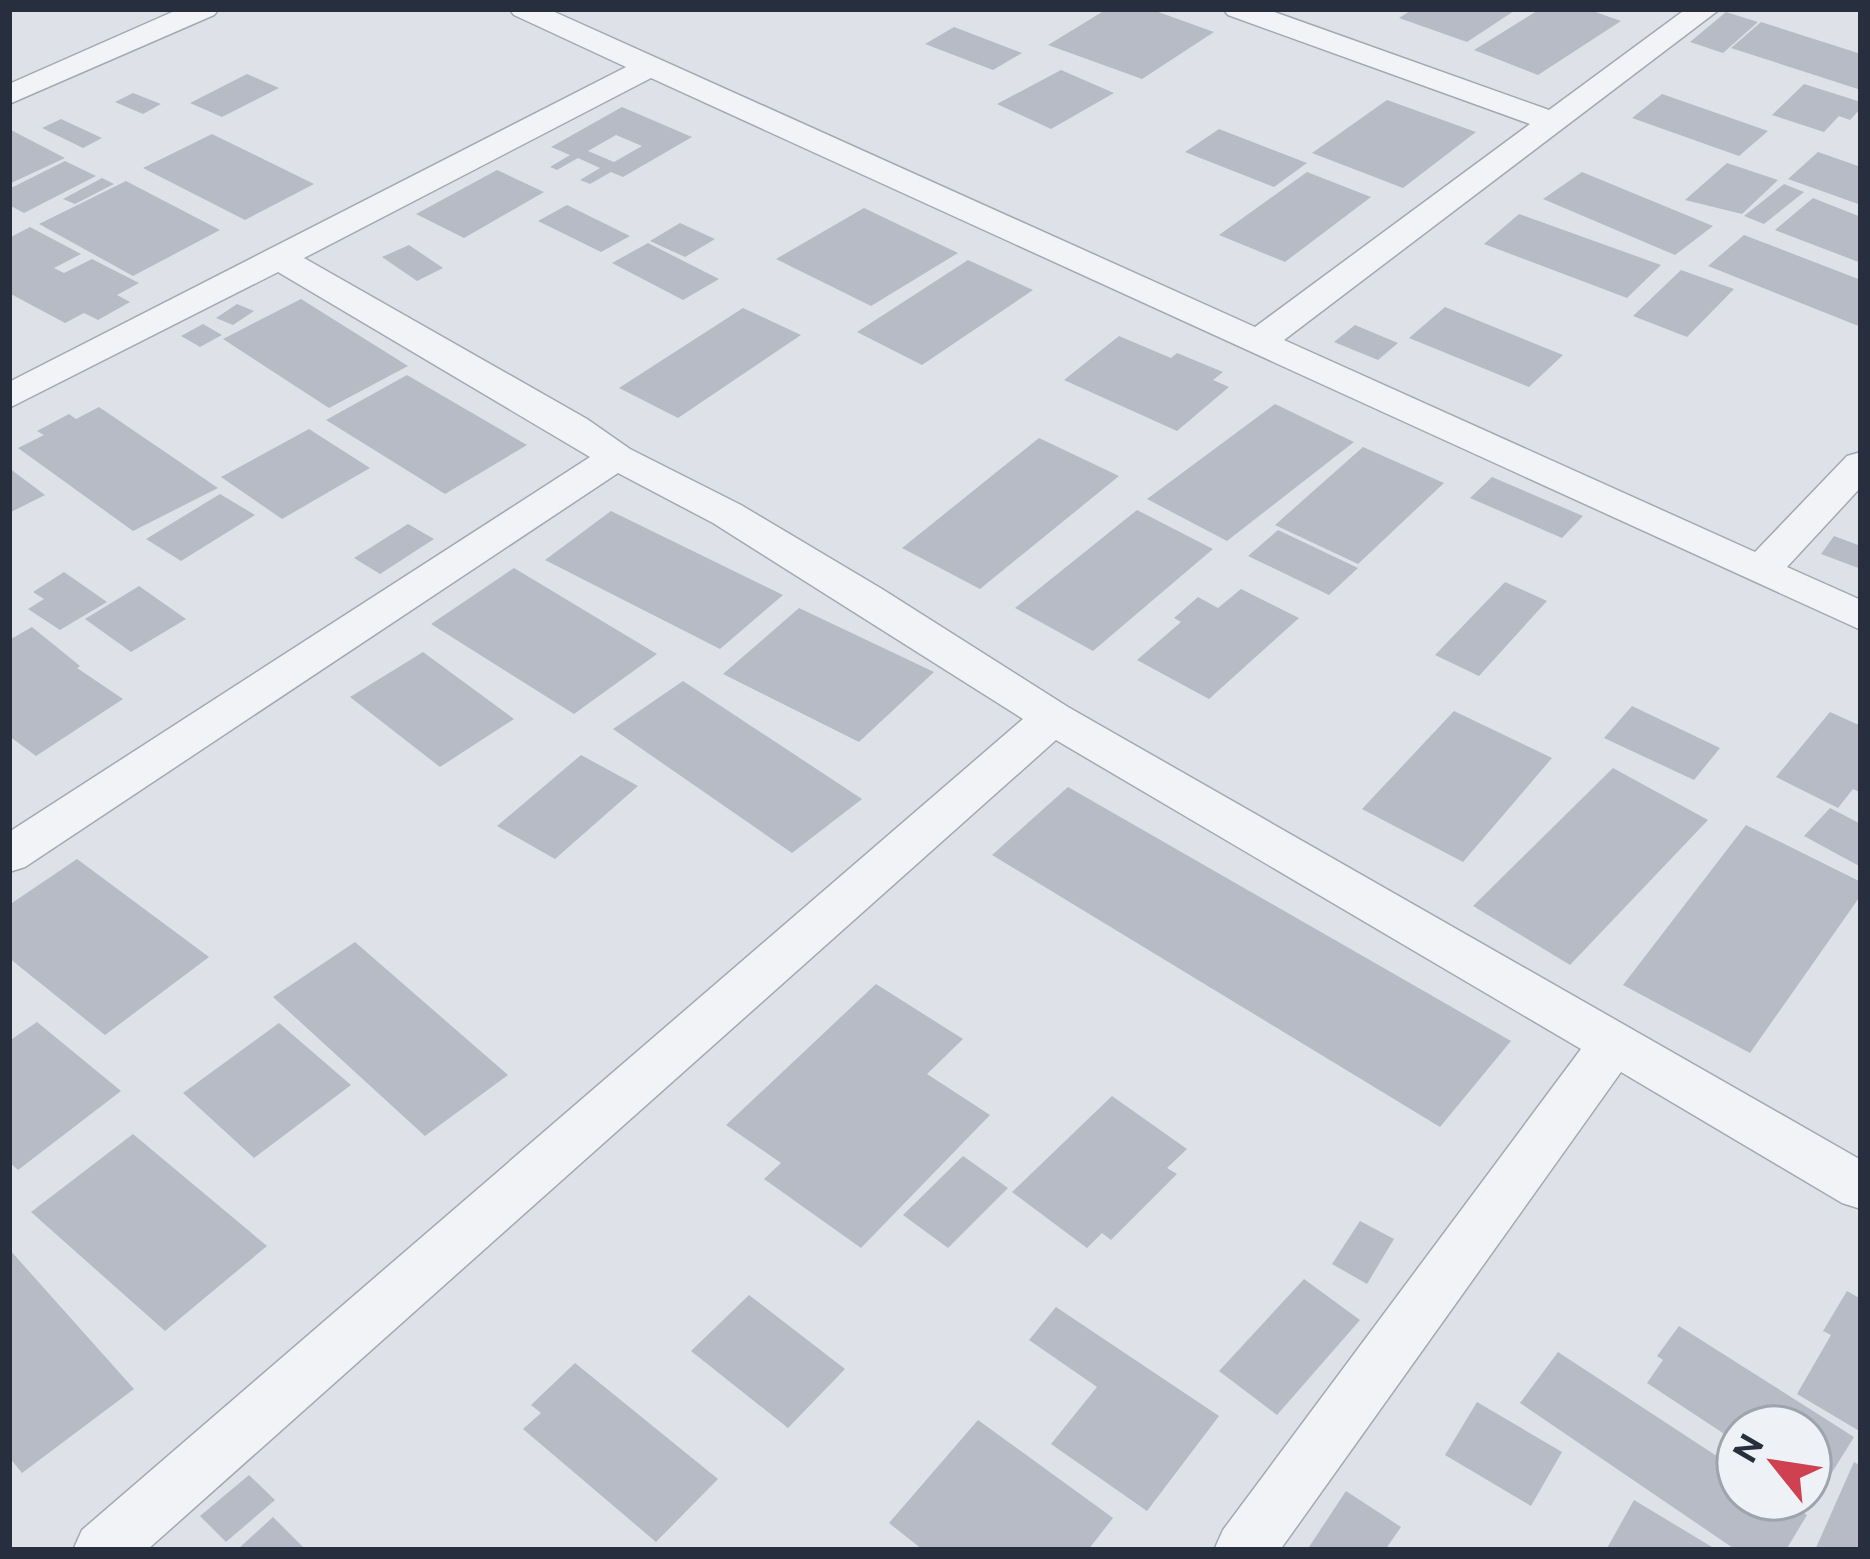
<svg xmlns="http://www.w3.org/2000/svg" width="1870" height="1559" viewBox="0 0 1870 1559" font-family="'Public Sans',sans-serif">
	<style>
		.building { fill: #b6bbc5; fill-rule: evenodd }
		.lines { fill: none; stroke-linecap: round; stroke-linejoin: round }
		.minor-casing { stroke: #a3a9b2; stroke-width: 3 }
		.minor { fill: #f1f3f6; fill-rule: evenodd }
	</style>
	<rect width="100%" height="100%" fill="#dee2e8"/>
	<g class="building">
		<path d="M1107 9H1150L1214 32 1142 79 1048 45Z"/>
		<path d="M1413 9H1517L1467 42 1399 18Z"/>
		<path d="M1540 9H1587L1621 21 1538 75 1474 50Z"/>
		<path d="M1726 12 1758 22 1723 53 1690 42Z"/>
		<path d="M1761 22 1861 54V90L1731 48Z"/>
		<path d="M954 27 1022 53 993 70 925 44Z"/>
		<path d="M1061 70 1114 93 1051 129 997 104Z"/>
		<path d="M247 74 279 88 222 117 190 103Z"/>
		<path d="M1804 84 1861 102V108L1850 120 1839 116 1824 132 1772 115Z"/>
		<path d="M133 93 161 104 143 114 115 102Z"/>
		<path d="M1662 94 1768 131 1739 156 1632 118Z"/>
		<path d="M1387 100 1476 132 1403 188 1312 153Z"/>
		<path d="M622 107 692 137 623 177 611 172 590 184 580 180 600 168 578 158 557 170 550 167 570 155 551 147ZM616 135 642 146 614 162 588 151Z"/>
		<path d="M61 119 102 138 83 148 42 128Z"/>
		<path d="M9 129 65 158 9 184Z"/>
		<path d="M1219 129 1307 163 1274 187 1185 152Z"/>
		<path d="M212 134 314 184 245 220 143 168Z"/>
		<path d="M1818 152 1861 167V205L1788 179Z"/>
		<path d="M65 161 96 176 24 213 9 205V189Z"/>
		<path d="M1727 163 1778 180 1742 214 1685 200Z"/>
		<path d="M497 170 544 192 464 238 416 214Z"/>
		<path d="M1307 172 1371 197 1285 262 1219 235Z"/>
		<path d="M1582 172 1713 226 1675 255 1543 199Z"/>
		<path d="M102 178 114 184 75 204 63 199Z"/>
		<path d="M126 181 220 230 133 276 39 224Z"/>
		<path d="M1784 184 1804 192 1764 224 1744 216Z"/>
		<path d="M1813 198 1861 217V263L1775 230Z"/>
		<path d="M567 205 630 236 601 252 538 221Z"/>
		<path d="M864 208 958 253 871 306 776 259Z"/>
		<path d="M1519 214 1661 265 1627 298 1484 244Z"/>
		<path d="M680 223 715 239 685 257 650 241Z"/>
		<path d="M30 227 81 254 54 268 64 273 92 259 139 283 117 295 130 302 98 320 84 313 65 323 9 293V238Z"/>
		<path d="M1744 235 1861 280V327L1708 266Z"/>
		<path d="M648 243 719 279 683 300 612 263Z"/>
		<path d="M409 245 443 268 417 281 382 257Z"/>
		<path d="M968 260 1033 290 922 365 857 332Z"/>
		<path d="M1681 270 1734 289 1687 337 1633 316Z"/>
		<path d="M301 299 408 366 329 408 223 339Z"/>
		<path d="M237 304 254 311 233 325 216 318Z"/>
		<path d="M1445 307 1563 355 1529 387 1409 338Z"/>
		<path d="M743 308 801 335 678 418 619 388Z"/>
		<path d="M203 324 222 335 200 347 181 336Z"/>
		<path d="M1355 325 1398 343 1378 360 1334 342Z"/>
		<path d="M1119 336 1171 358 1177 353 1223 372 1213 380 1229 387 1177 431 1064 380Z"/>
		<path d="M407 375 527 445 445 494 326 420Z"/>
		<path d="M1275 404 1354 442 1227 541 1147 499Z"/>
		<path d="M99 407 218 488 133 531 18 448 44 435 37 431 69 414 76 419Z"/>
		<path d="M309 429 370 468 282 519 221 477Z"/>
		<path d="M1039 438 1119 476 980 589 902 548Z"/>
		<path d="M1363 447 1444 483 1358 564 1275 525Z"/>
		<path d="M9 468 45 495 9 513Z"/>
		<path d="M1492 477 1583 516 1562 538 1470 498Z"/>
		<path d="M220 494 255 515 181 561 146 539Z"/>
		<path d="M1137 510 1213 549 1093 651 1015 608Z"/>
		<path d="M611 511 783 595 720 649 545 560Z"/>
		<path d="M408 524 434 539 380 574 354 558Z"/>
		<path d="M1278 530 1358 568 1329 595 1248 556Z"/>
		<path d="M1834 536 1861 546V569L1821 554Z"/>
		<path d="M514 568 657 654 574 714 431 624Z"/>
		<path d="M64 572 107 602 60 630 28 609 44 599 33 592Z"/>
		<path d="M1505 582 1547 601 1479 676 1435 655Z"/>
		<path d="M139 586 186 619 131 652 85 619Z"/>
		<path d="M1241 589 1299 618 1209 699 1137 660 1181 622 1174 618 1198 597 1218 608Z"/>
		<path d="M799 608 934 672 859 742 723 674Z"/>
		<path d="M32 627 80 666 77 668 123 699 36 756 9 736V640Z"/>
		<path d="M423 652 514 719 440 767 350 697Z"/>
		<path d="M683 681 862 799 792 853 613 729Z"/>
		<path d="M1632 706 1720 748 1694 780 1604 738Z"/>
		<path d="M1454 711 1552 758 1463 862 1362 809Z"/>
		<path d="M1830 712 1861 726V793L1853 789 1838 808 1776 777Z"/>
		<path d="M581 755 638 786 555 859 497 826Z"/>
		<path d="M1613 768 1708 820 1570 965 1473 906Z"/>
		<path d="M1068 787 1511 1041 1440 1127 992 855Z"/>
		<path d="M1830 808 1861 824V867L1804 836Z"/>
		<path d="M1746 825 1861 882V895L1750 1053 1623 985Z"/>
		<path d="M77 859 209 957 105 1035 9 958V905Z"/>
		<path d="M355 942 508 1075 425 1136 273 997Z"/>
		<path d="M876 984 963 1039 927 1074 990 1115 861 1248 764 1179 781 1163 726 1125Z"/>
		<path d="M37 1022 121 1091 18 1170 9 1162V1041Z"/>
		<path d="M279 1023 351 1085 254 1158 183 1093Z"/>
		<path d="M1112 1096 1187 1149 1167 1168 1177 1174 1111 1240 1102 1233 1087 1248 1012 1192Z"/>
		<path d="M133 1134 267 1246 165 1331 31 1212Z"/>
		<path d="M963 1156 1008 1188 948 1248 903 1215Z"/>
		<path d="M1360 1221 1394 1239 1367 1284 1332 1264Z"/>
		<path d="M9 1249 134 1389 22 1473 9 1457Z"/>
		<path d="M1304 1279 1360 1320 1277 1415 1219 1371Z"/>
		<path d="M1847 1291 1861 1299V1432L1797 1394 1831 1335 1823 1331Z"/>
		<path d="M749 1295 845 1369 788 1428 691 1351Z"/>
		<path d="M1056 1307 1219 1416 1147 1511 1051 1444 1097 1387 1029 1340Z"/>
		<path d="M1679 1326 1854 1437 1818 1495 1810 1490V1427H1738V1443L1647 1383 1663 1360 1657 1356Z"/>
		<path d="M1558 1352 1738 1470V1499H1782L1807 1515 1786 1550H1736L1520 1403Z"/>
		<path d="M575 1363 718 1479 656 1542 523 1429 541 1413 531 1405Z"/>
		<path d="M1477 1402 1562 1452 1531 1506 1445 1455Z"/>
		<path d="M978 1420 1113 1518 1088 1550H923L889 1523Z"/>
		<path d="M1854 1462 1861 1466V1550H1815Z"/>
		<path d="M249 1475 275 1500 226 1542 200 1516Z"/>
		<path d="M1346 1491 1401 1527 1385 1550 1309 1547Z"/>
		<path d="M1634 1500 1717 1550H1606Z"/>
		<path d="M273 1517 306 1550H237Z"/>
	</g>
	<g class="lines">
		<defs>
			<g id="minor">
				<path d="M179 9H219L214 15 9 104V84Z"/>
				<path d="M509 9H548L1255 327 1530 124 1228 15 1223 9H1266L1549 110 1686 9H1720L1284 340 1755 552 1847 456 1861 452V487L1787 567 1861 600V630L651 78 304 258 587 419 630 449 741 505 882 589 1068 707 1861 1160V1209L1842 1203 1621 1072 1280 1550H1214L1223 1530 1581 1049 1056 740 147 1550H73L82 1530 1023 719 713 523 618 473 25 867 9 872V832L590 457 278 272 9 408V382L626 67 514 15Z"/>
			</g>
		</defs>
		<use href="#minor" class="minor-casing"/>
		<use href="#minor" class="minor"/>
	</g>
	<rect width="1870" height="1559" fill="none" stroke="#272f3f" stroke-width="24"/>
	<g transform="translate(1774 1463) rotate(300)"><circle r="57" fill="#eef1f6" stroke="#9ea3ad" stroke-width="3"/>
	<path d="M0-9L21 45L0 30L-21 45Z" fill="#cf4150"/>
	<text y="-18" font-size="33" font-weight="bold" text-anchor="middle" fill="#272f3f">N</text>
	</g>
</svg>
